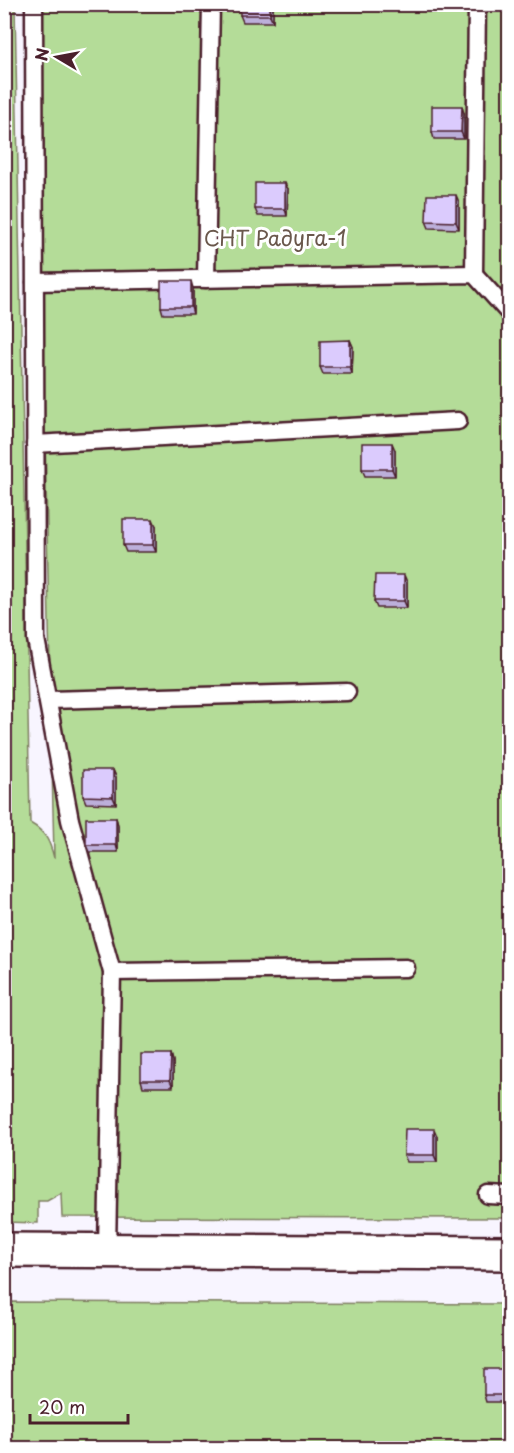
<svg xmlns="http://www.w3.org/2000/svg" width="514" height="1453" viewBox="0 0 514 1453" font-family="'Playpen Sans',sans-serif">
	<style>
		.green { fill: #b4dc98; stroke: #7f7e62; stroke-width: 1.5 }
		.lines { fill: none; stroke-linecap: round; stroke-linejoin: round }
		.lane-casing { stroke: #4a1f2b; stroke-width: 21 }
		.secondary-casing { stroke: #4a1f2b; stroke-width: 38 }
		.lane { stroke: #fff; stroke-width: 16 }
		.secondary { stroke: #fff; stroke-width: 33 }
		.wall { fill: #bcafda; stroke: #4a1f2b; stroke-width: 1.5 }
		.shaded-wall { fill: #998eb1; stroke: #4a1f2b; stroke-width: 1.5 }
		.building { fill: #dbcbfd; stroke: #4a1f2b; stroke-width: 1.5 }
		.labels { text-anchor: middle; stroke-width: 6; stroke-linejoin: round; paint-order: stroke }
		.park-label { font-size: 21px; fill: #6a584c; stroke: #fff }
	</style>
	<rect width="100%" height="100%" fill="#f8f5ff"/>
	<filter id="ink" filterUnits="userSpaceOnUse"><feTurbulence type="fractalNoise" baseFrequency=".0167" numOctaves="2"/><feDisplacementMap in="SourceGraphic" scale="12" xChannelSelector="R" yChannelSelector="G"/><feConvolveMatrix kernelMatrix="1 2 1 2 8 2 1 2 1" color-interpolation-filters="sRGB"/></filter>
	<g filter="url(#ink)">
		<g class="green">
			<path d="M5 5H15L30 823C46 832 50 842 54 858L36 5H509V1218L62 1217 61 1193 47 1201H38V1223L5 1222Z"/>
			<path d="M4 1302 509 1304V1448H5Z"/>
		</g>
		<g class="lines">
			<defs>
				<g id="lane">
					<path d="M34 4 36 639 70 820 112 972 107 1250"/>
					<path d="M474 274 477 4"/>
					<path d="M206 279 211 4"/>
					<path d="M35 282 474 274 510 314"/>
					<path d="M35 444 458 421"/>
					<path d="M48 700 347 692"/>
					<path d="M112 972 406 968"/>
					<path d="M488 1195 510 1196"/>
				</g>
				<path id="secondary" d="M4 1250 510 1253"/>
			</defs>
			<use href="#lane" class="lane-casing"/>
			<use href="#secondary" class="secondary-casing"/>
			<use href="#lane" class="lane"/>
			<use href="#secondary" class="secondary"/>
		</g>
		<g class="wall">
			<path d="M273 4V22H243L240 15Z"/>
			<path d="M464 113V139H434L432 132Z"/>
			<path d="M288 189 287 216H258L255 209Z"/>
			<path d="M459 202V229L429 228 426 221Z"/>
			<path d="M193 288V314H163L161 307Z"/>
			<path d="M350 340 353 347 352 374H323L320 367Z"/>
			<path d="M395 450V476H365L362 469Z"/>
			<path d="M156 526V552H126L123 545Z"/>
			<path d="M407 582V608H377L374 601Z"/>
			<path d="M113 770 116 777V804L86 803 83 796Z"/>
			<path d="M116 818 118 825V852H89L86 845Z"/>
			<path d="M171 1054 173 1061V1087H143L141 1080Z"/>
			<path d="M437 1136V1162H407L404 1155Z"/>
			<path d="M510 1369V1402H486L484 1395Z"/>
		</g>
		<g class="shaded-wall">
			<path d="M270 4H273V22L270 15Z"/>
			<path d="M462 106 464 113V139L461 132Z"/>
			<path d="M285 183 288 189 287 216 285 209Z"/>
			<path d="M456 195 459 202V229L456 222Z"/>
			<path d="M191 281 193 288V314L191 307Z"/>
			<path d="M350 340 353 347 352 374 350 367Z"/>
			<path d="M392 443 395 450V476L392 469Z"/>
			<path d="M153 519 156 526V552L153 545Z"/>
			<path d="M404 575 407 582V608L404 601Z"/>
			<path d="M113 770 116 777V804L113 797Z"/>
			<path d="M116 818 118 825V852L116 845Z"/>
			<path d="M171 1054 173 1061V1087L170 1080Z"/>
			<path d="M434 1129 437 1136V1162L434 1155Z"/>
			<path d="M4 1342 7 1348V1375L4 1369Z"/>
		</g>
		<g class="building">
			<rect x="240" y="4" width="30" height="11"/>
			<path d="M432 106H462L461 132H432Z"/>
			<rect x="509" y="174" width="1" height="26"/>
			<rect x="255" y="183" width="30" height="26"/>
			<path d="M427 195H456V222L426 221Z"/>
			<rect x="161" y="281" width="30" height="26"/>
			<path d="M350 340V367H320V341Z"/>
			<rect x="362" y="443" width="30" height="26"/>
			<rect x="123" y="519" width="30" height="26"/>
			<path d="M375 575H404V601H374Z"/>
			<path d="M83 770H113V797L83 796Z"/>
			<rect x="86" y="818" width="30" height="27"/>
			<path d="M141 1054H171L170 1080H141Z"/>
			<path d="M405 1129H434V1155H404Z"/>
			<rect x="484" y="1369" width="26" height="26"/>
		</g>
	</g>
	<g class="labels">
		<g class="park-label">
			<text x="275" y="246">СНТ Радуга-1</text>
		</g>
	</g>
	<rect width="514" height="1453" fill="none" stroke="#fff" stroke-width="24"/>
	<rect x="12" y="12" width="490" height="1429" fill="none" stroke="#4a1f2b" stroke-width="2" filter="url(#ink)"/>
	<g transform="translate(57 57) rotate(280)" stroke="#ffffff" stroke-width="4.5" paint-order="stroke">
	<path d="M0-4.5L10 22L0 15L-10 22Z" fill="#4a1f2b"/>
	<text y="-9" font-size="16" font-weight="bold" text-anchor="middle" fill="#4a1f2b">N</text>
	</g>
	<path d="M30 1414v9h98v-9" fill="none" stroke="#4a1f2b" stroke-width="3"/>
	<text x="39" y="1414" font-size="18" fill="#4a1f2b" stroke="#ffffff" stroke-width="4.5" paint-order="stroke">20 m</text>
</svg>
